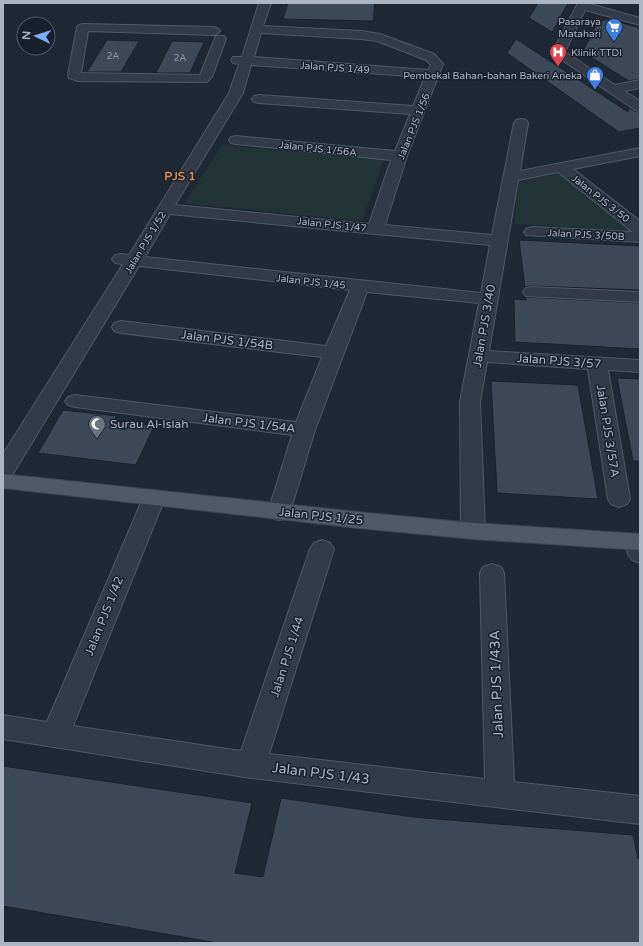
<svg xmlns="http://www.w3.org/2000/svg" width="643" height="946" viewBox="0 0 643 946" font-family="'Varela Round',sans-serif">
	<style>
		.green { fill: #213537 }
		.building { fill: #3c4959; stroke: #1a222d }
		.lines { fill: none; stroke-linecap: round; stroke-linejoin: round }
		.minor-casing { stroke: #505865; stroke-width: 2 }
		.major-casing { stroke: #3c4450; stroke-width: 2 }
		.minor { fill: #323b47; fill-rule: evenodd }
		.major { fill: #505a67; fill-rule: evenodd }
		.labels { text-anchor: middle; stroke-width: 3; stroke-linejoin: round; paint-order: stroke }
		.far-number-label { font-size: 9px; fill: #909aa9 }
		.far-poi-label { font-size: 10px; fill: #acb5c4; stroke: #18202b; text-anchor: end }
		.far-street-label { font-size: 10px; fill: #acb5c4; stroke: #18202b }
		.far-quarter-label { font-size: 12px; font-weight: bold; fill: #d58c56; stroke: #18202b }
		.street-label { font-size: 12px; fill: #acb5c4; stroke: #18202b }
		.poi-label { font-size: 12px; fill: #acb5c4; stroke: #18202b; text-anchor: start }
		.near-street-label { font-size: 14px; fill: #acb5c4; stroke: #18202b }
	</style>
	<rect width="100%" height="100%" fill="#1f2936"/>
	<g class="green">
		<path d="M222 145 384 159 362 221 185 203Z"/>
		<path d="M559 173 632 231 515 224 517 182Z"/>
	</g>
	<g class="building">
		<path d="M288 3H375L373 21 283 19Z"/>
		<path d="M538 3H568L552 32 529 18Z"/>
		<path d="M608 19 640 28V79L629 81 583 52 596 25 601 21Z"/>
		<path d="M516 39 628 112 629 108 634 111 640 112V128L619 132 507 53Z"/>
		<path d="M107 40 139 41 121 72H87Z"/>
		<path d="M172 41 204 42 190 73H156Z"/>
		<path d="M519 240 640 246V290L532 286 525 287Z"/>
		<path d="M526 297 640 303V349L515 342 514 299 526 300Z"/>
		<path d="M617 378 640 379V461H633Z"/>
		<path d="M491 381 578 385 598 499 497 493Z"/>
		<path d="M63 410 117 416 114 421 154 426 136 465 38 453Z"/>
		<path d="M3 766 252 803 235 873 263 877 281 798 413 817 633 835 638 859H640V943H218L3 906Z"/>
	</g>
	<g class="lines">
		<defs>
			<g id="minor">
				<path d="M259 3H271L263 26 361 31 380 34 434 54 443 64 407 156 385 225 492 235 514 123 516 120 521 119 526 120 528 123 520 171 640 148V156L573 169 640 221V242L526 235 524 232 526 229 532 227 633 232 558 172 518 180 489 351 640 360V372L608 370 630 499 627 504 619 507 611 504 608 499 588 369 487 362 480 402 485 531 481 537 473 539 465 537 461 531 460 402 479 303 367 292 315 430 290 512 287 518 279 520 271 518 268 512 292 435 75 407 68 405 65 401 68 397 75 395 296 422 322 357 121 333 114 331 112 327 114 323 121 321 326 346 350 290 139 266 11 477 3 479V454L123 264 115 263 112 259 115 255 121 254 129 255 229 93 239 64 233 63 231 60 233 57H242ZM261 33 361 39 377 41 426 60 431 65 428 70 254 57ZM251 65 425 77 413 106 259 95 254 96 252 99 254 102 259 103 410 114 395 151 236 136 231 137 229 140 231 143 236 144 391 160 369 224 175 205 243 93ZM170 214 490 245 481 293 145 257Z"/>
				<path d="M578 3H587L640 18V25L585 10 565 52 615 85 640 80V88L624 91 640 101V111L635 110 552 53Z"/>
				<path d="M83 24 214 27 218 29 220 31 218 33 214 35 88 31 81 73 200 75 216 36H224L226 39 212 77 207 82 78 81 69 78 68 75 77 27 79 25Z"/>
				<path d="M532 287 640 292V302L526 296 523 292 526 288Z"/>
				<path d="M154 490 162 493 165 498 73 726 241 751 310 549 314 543 322 540 330 543 334 549 269 754 485 779 480 573 483 567 492 564 501 567 504 573 514 782 640 796V824L251 778 3 739V715L47 722 143 498 146 493Z"/>
				<path d="M637 534H640V563L632 560 628 554 625 542 629 536Z"/>
			</g>
			<path id="major" d="M3 474 358 512 473 523 640 534V550L473 539 358 528 3 488Z"/>
		</defs>
		<use href="#minor" class="minor-casing"/>
		<use href="#major" class="major-casing"/>
		<use href="#minor" class="minor"/>
		<use href="#major" class="major"/>
	</g>
	<defs>
		<symbol id="supermarket-pin" viewBox="-11 -11 22 30"><path d="M0 17L-7.5 6A9.5 9.5 0 1 1 7.5 6Z" fill="#3f7fe0" stroke="#18202b"/><path d="M-6-5.5h2.5l.6 2H6L4.5 2H-2.5L-4.4-4H-6ZM-1.5 3.2a1.3 1.3 0 1 0 .1 0ZM3 3.2a1.3 1.3 0 1 0 .1 0Z" fill="#fff"/></symbol>
		<symbol id="hospital-pin" viewBox="-11 -11 22 30"><path d="M0 17L-7.5 6A9.5 9.5 0 1 1 7.5 6Z" fill="#e0444e" stroke="#18202b"/><path d="M-5-5h3v3.5h4V-5h3V5h-3V1.5h-4V5h-3Z" fill="#fff"/></symbol>
		<symbol id="shop-pin" viewBox="-11 -11 22 30"><path d="M0 17L-7.5 6A9.5 9.5 0 1 1 7.5 6Z" fill="#3f7fe0" stroke="#18202b"/><path d="M-5-2.5h2.3a2.7 3.5 0 0 1 5.4 0H5L5.5 6h-11ZM-1.5-2.5h3a1.5 2.3 0 0 0-3 0Z" fill="#fff"/></symbol>
		<symbol id="mosque-pin" viewBox="-11 -11 22 30"><path d="M0 17L-7.5 6A9.5 9.5 0 1 1 7.5 6Z" fill="#6b7280" stroke="#18202b"/><path d="M3.5-4.9A6 6 0 1 0 3.5 4.9A5 5 0 1 1 3.5-4.9Z" fill="#fff"/></symbol>
	</defs>
	<g fill-rule="evenodd">
		<use href="#supermarket-pin" x="604" y="17" width="20" height="27"/>
		<use href="#hospital-pin" x="548" y="42" width="20" height="27"/>
		<use href="#shop-pin" x="585" y="65" width="20" height="27"/>
		<use href="#mosque-pin" x="87" y="414" width="20" height="27"/>
	</g>
	<g class="labels">
		<g class="far-number-label">
			<text x="113" y="59">2A</text>
			<text x="180" y="61">2A</text>
		</g>
		<g class="far-poi-label">
			<text x="601" y="25">Pasaraya<tspan x="601" dy="12">Matahari</tspan></text>
			<text x="571" y="56" text-anchor="start">Klinik TTDI</text>
			<text x="582" y="79">Pembekal Bahan-bahan Bakeri Aneka</text>
		</g>
		<g class="far-street-label">
			<text transform="translate(335 67) rotate(4)" y="4">Jalan PJS 1/49</text>
			<text transform="translate(413 126) rotate(-68)" y="4">Jalan PJS 1/56</text>
			<text transform="translate(318 148) rotate(6)" y="4">Jalan PJS 1/56A</text>
			<text transform="translate(601 198) rotate(38)" y="4">Jalan PJS 3/50</text>
			<text transform="translate(332 224) rotate(6)" y="4">Jalan PJS 1/47</text>
			<text transform="translate(586 234) rotate(3)" y="4">Jalan PJS 3/50B</text>
			<text transform="translate(145 242) rotate(-59)" y="4">Jalan PJS 1/52</text>
			<text transform="translate(311 281) rotate(6)" y="4">Jalan PJS 1/45</text>
		</g>
		<g class="far-quarter-label">
			<text x="180" y="180">PJS 1</text>
		</g>
		<g class="street-label">
			<text transform="translate(484 326) rotate(-80)" y="4">Jalan PJS 3/40</text>
			<text transform="translate(227 340) rotate(7)" y="4">Jalan PJS 1/54B</text>
			<text transform="translate(559 361) rotate(4)" y="4">Jalan PJS 3/57</text>
			<text transform="translate(249 423) rotate(7)" y="4">Jalan PJS 1/54A</text>
			<text transform="translate(608 431) rotate(81)" y="4">Jalan PJS 3/57A</text>
			<text transform="translate(321 516) rotate(6)" y="4">Jalan PJS 1/25</text>
			<text transform="translate(104 616) rotate(-68)" y="4">Jalan PJS 1/42</text>
			<text transform="translate(287 657) rotate(-72)" y="4">Jalan PJS 1/44</text>
		</g>
		<g class="poi-label">
			<text x="110" y="428">Surau Al-Islah</text>
		</g>
		<g class="near-street-label">
			<text transform="translate(496 684) rotate(-92)" y="5">Jalan PJS 1/43A</text>
			<text transform="translate(321 773) rotate(7)" y="5">Jalan PJS 1/43</text>
		</g>
	</g>
	<rect width="643" height="946" fill="none" stroke="#acb5c4" stroke-width="8"/>
	<g transform="translate(36 36) rotate(274)"><circle r="19" fill="#18202b" stroke="#535c68"/>
	<path d="M0-3L7 15L0 10L-7 15Z" fill="#7badfa"/>
	<text y="-6" font-size="11" font-weight="bold" text-anchor="middle" fill="#acb5c4">N</text>
	</g>
</svg>
